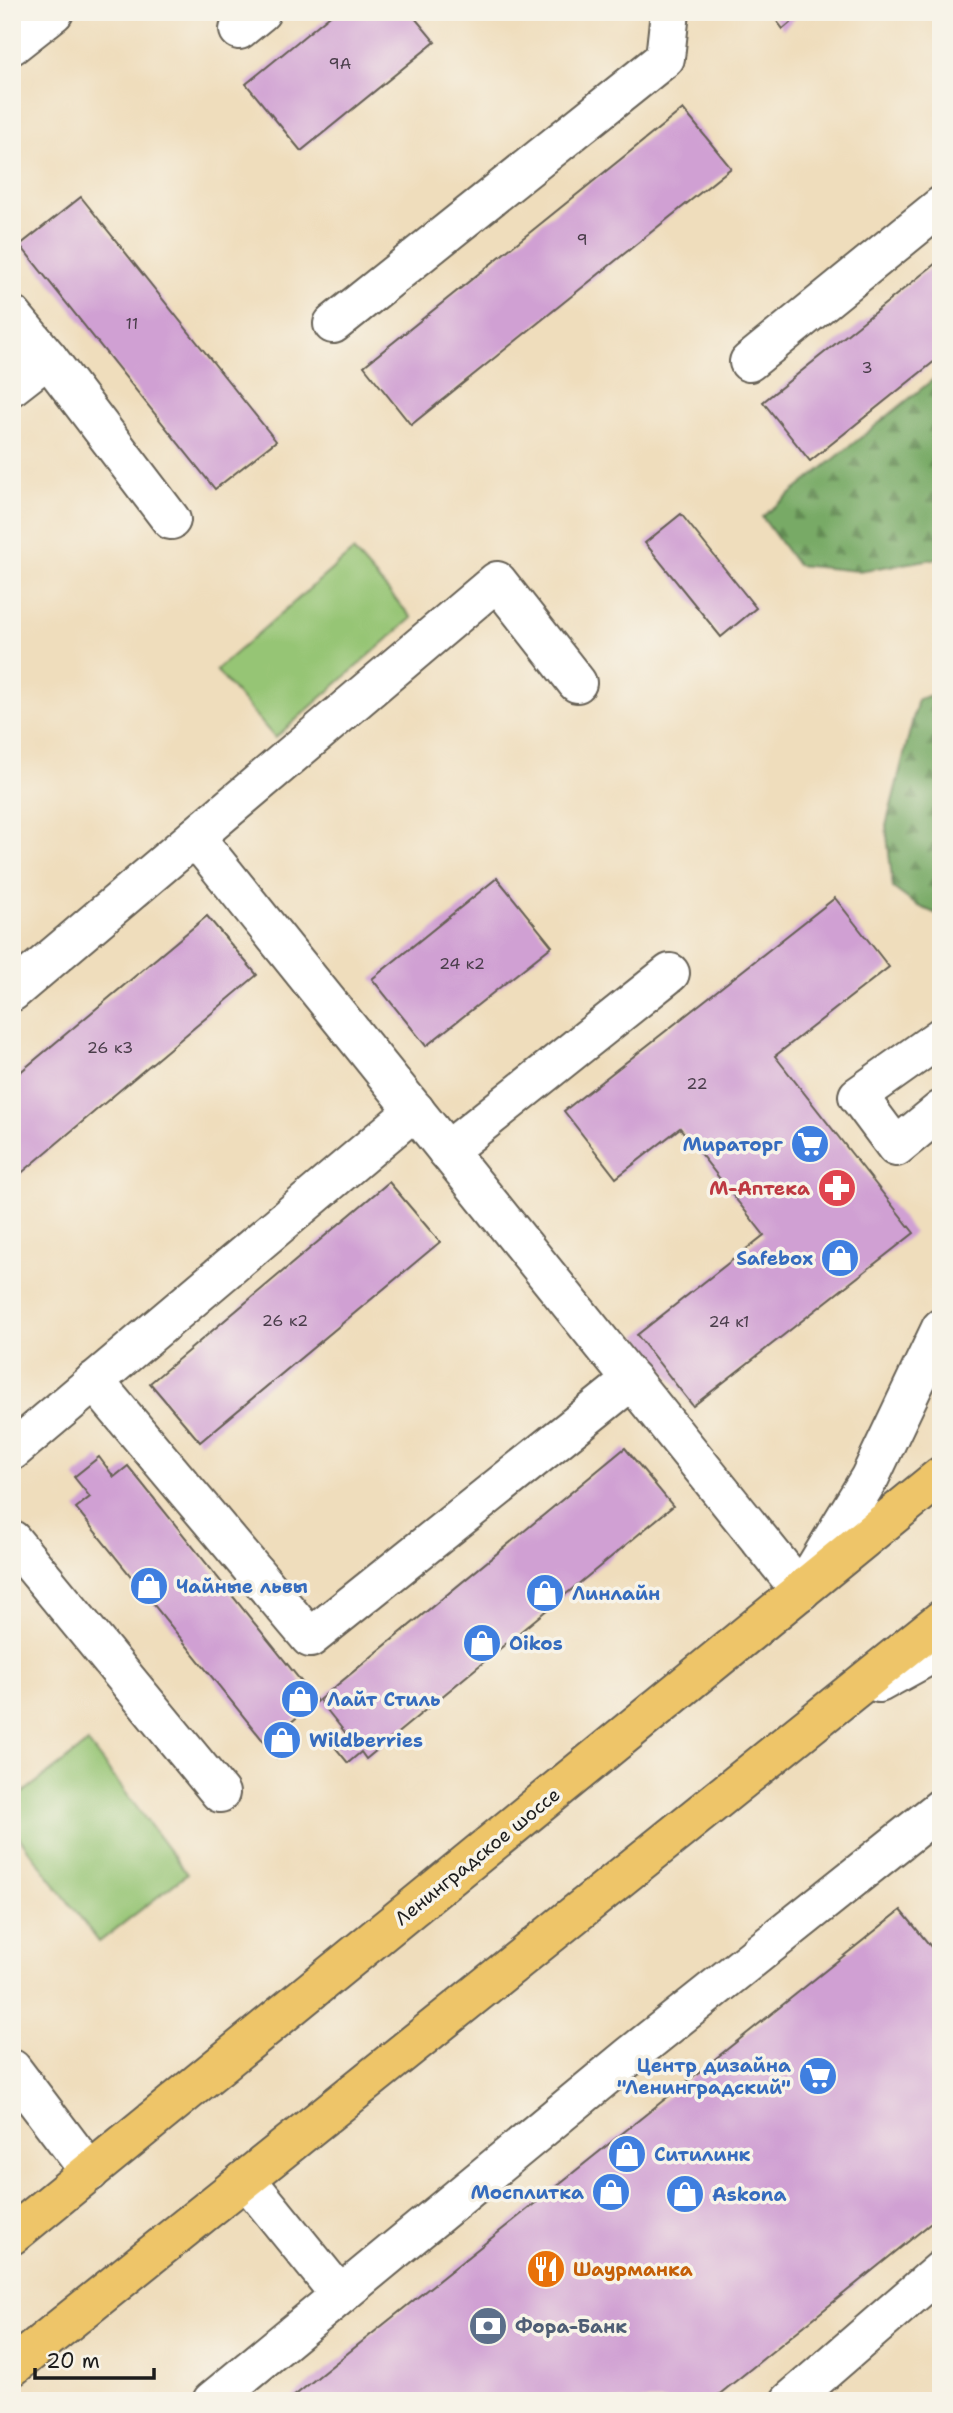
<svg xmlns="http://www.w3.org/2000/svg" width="953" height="2413" viewBox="0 0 953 2413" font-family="'Shantell Sans',sans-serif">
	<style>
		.forest { fill: url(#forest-firs); stroke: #4a6341; stroke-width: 2 }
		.park { fill: #96c574; stroke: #597048; stroke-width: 2 }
		.building { fill: #d0a0d3 }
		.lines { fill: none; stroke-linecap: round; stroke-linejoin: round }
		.minor-casing { stroke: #666054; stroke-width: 42 }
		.major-casing { stroke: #666054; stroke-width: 42 }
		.minor { stroke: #fff; stroke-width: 38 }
		.major { stroke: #eec569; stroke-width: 38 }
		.labels { text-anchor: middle; stroke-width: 7; stroke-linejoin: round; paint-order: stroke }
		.number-label { font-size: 16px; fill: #493d4a }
		.shop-label { font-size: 19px; font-weight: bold; fill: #366cbe; stroke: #f7f3e8; text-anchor: start }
		.health-label { font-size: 19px; font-weight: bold; fill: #be3a42; stroke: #f7f3e8; text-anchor: end }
		.street-label { font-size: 19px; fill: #1c1c1c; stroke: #f7f3e8 }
		.food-label { font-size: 19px; font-weight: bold; fill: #c56008; stroke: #f7f3e8; text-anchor: start }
		.service-label { font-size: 19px; font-weight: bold; fill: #4e5e75; stroke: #f7f3e8; text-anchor: start }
	</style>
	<defs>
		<pattern id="forest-firs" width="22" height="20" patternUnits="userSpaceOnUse" patternTransform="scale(1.75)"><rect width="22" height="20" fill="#78aa66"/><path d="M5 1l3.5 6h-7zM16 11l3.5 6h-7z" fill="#628a53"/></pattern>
	</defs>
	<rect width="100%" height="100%" fill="#f7f3e8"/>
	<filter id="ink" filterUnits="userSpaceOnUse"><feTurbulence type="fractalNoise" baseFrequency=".0143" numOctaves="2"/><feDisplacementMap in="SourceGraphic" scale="14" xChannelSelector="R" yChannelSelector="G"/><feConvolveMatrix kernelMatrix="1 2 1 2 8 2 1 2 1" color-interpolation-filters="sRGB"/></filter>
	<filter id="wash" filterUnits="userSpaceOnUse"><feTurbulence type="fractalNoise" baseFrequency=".00686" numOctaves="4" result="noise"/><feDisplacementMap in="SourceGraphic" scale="28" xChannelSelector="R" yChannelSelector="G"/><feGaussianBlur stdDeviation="1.57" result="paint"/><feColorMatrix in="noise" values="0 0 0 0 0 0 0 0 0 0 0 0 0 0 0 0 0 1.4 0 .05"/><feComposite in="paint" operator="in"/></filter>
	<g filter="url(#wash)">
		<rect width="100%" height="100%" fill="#efddbc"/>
		<g class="forest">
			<path d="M941 373V558L858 571 797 565 762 517Z"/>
			<path d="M941 692V916L916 905 893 888 886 826 918 699Z"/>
		</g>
		<g class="park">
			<path d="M353 551 412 618 275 738 216 670Z"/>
			<path d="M88 1743 187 1874 99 1942 12 1828V1801Z"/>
		</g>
		<g id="blocks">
			<g class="building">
				<path d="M334 12H410L435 42 301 151 246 84Z"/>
				<path d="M770 12H803L783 29Z"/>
				<path d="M683 109 731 168 411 425 364 366Z"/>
				<path d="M81 197 276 441 215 489 20 245Z"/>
				<path d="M941 259V356L810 461 763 402Z"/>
				<path d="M681 514 756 608 721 637 645 543Z"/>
				<path d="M497 878 552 946 426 1046 372 979Z"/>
				<path d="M835 898 889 967 775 1056 914 1233 693 1406 637 1335 764 1235 680 1128 616 1178 564 1111Z"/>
				<path d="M207 916 257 975 18 1176 12 1170V1079Z"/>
				<path d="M389 1182 440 1242 200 1442 150 1383Z"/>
				<path d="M625 1448 673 1506 366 1759 361 1752 348 1763 334 1746 347 1735 319 1700Z"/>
				<path d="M99 1457 114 1477 128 1466 317 1701 289 1724 300 1739 277 1758 76 1508 90 1497 74 1477Z"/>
				<path d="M901 1910 941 1959V2215L711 2401H288Z"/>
			</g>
		</g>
	</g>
	<g filter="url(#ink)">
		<use href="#blocks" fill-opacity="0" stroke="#666054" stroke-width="2"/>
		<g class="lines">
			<defs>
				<g id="minor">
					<path d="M239 30 261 12"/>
					<path d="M12 45 54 12"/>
					<path d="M12 315 48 358 12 386"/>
					<path d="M333 324 665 58 670 12"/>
					<path d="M48 358 171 520"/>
					<path d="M749 362 941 206"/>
					<path d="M195 837 801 1591 870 1477 941 1328"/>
					<path d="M12 992 497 581 577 683"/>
					<path d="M941 1037 858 1096 896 1147 941 1110"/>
					<path d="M447 1151 670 973"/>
					<path d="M94 1381 310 1638 632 1380"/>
					<path d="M12 1451 415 1110"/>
					<path d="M12 1540 220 1793"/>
					<path d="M879 1683 941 1649"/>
					<path d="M12 2069 90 2172"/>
					<path d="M246 2179 340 2295"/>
					<path d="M212 2401 630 2056 941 1808"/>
					<path d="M790 2401 941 2270"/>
				</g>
				<g id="major">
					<path d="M12 2235 941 1476"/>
					<path d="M12 2367 941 1620"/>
				</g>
			</defs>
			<use href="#minor" class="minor-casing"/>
			<use href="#major" class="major-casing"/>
			<use href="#minor" class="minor"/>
			<use href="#major" class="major"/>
		</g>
	</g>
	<defs>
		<symbol id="supermarket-disc" viewBox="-11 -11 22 22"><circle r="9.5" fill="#3f7fe0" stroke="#f7f3e8"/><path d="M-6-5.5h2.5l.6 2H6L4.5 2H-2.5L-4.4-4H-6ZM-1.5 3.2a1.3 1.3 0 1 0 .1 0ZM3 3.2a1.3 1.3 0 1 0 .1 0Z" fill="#fff"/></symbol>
		<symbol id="pharmacy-disc" viewBox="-11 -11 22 22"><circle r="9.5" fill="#e0444e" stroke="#f7f3e8"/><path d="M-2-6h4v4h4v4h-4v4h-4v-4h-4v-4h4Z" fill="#fff"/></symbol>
		<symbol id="shop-disc" viewBox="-11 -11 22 22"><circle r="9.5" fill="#3f7fe0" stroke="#f7f3e8"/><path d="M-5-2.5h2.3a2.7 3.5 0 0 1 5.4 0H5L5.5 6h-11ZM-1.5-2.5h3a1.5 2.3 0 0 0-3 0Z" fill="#fff"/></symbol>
		<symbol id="restaurant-disc" viewBox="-11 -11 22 22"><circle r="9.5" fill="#e8710a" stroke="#f7f3e8"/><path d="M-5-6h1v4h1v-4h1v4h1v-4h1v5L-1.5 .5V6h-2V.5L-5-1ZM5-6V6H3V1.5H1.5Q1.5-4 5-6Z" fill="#fff"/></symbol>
		<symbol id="bank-disc" viewBox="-11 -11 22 22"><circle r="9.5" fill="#5c6f8a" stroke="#f7f3e8"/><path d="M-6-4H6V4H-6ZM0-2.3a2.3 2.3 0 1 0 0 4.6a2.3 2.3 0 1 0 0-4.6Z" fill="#fff"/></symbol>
	</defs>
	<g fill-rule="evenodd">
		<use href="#supermarket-disc" x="788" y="1122" width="44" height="44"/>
		<use href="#pharmacy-disc" x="815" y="1166" width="44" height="44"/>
		<use href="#shop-disc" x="818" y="1236" width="44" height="44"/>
		<use href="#shop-disc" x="127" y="1564" width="44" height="44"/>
		<use href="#shop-disc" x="523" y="1571" width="44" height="44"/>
		<use href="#shop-disc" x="460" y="1621" width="44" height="44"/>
		<use href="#shop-disc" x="278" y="1677" width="44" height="44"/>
		<use href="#shop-disc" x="260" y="1718" width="44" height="44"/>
		<use href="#supermarket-disc" x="796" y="2054" width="44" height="44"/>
		<use href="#shop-disc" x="605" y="2132" width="44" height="44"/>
		<use href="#shop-disc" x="589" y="2170" width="44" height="44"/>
		<use href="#shop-disc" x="663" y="2172" width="44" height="44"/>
		<use href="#restaurant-disc" x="524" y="2247" width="44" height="44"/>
		<use href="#bank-disc" x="466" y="2304" width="44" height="44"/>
	</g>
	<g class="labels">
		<g class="number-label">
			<text x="340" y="69">9А</text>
			<text x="582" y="245">9</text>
			<text x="132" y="329">11</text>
			<text x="867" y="373">3</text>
			<text x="462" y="969">24 к2</text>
			<text x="110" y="1053">26 к3</text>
			<text x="697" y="1089">22</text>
			<text x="285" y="1326">26 к2</text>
			<text x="729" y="1327">24 к1</text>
		</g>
		<g class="shop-label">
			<text x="783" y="1151" text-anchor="end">Мираторг</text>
			<text x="813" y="1265" text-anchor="end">Safebox</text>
			<text x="176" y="1593">Чайные львы</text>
			<text x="572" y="1600">Линлайн</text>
			<text x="509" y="1650">Oikos</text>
			<text x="327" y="1706">Лайт Стиль</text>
			<text x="309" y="1747">Wildberries</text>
			<text x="791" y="2072" text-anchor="end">Центр дизайна<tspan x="791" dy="22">"Ленинградский"</tspan></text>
			<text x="654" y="2161">Ситилинк</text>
			<text x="584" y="2199" text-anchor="end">Мосплитка</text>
			<text x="712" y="2201">Askona</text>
		</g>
		<g class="health-label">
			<text x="810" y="1195">М-Аптека</text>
		</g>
		<g class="street-label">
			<text transform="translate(477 1856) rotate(-39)" y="7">Ленинградское шоссе</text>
		</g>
		<g class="food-label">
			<text x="573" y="2276">Шаурманка</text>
		</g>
		<g class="service-label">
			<text x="515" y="2333">Фора-Банк</text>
		</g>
	</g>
	<rect width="953" height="2413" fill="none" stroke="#f7f3e8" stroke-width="42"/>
	<path d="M35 2368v10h119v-10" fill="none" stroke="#1c1c1c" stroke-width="3.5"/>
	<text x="46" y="2368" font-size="21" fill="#1c1c1c" stroke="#f7f3e8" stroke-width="5" paint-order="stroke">20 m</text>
</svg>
